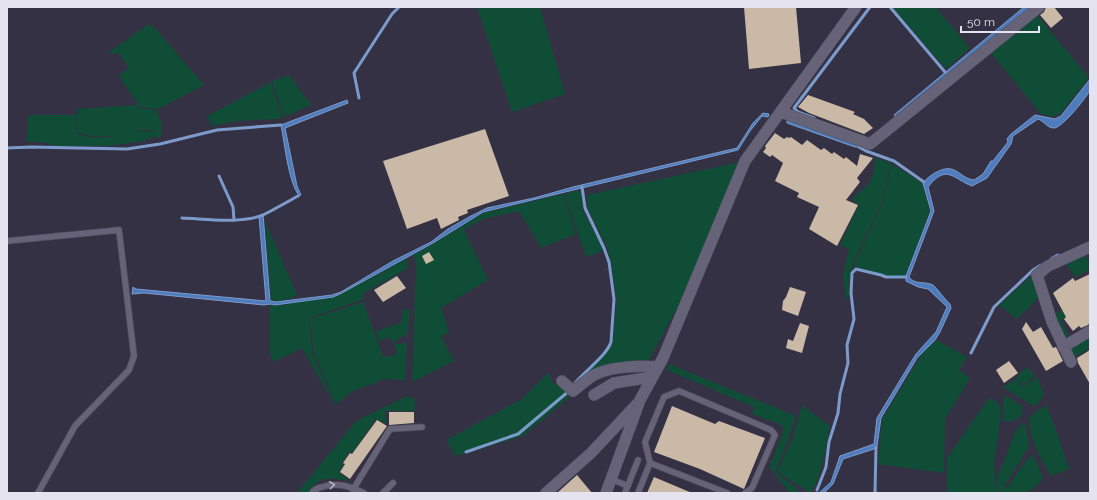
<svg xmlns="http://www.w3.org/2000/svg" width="1097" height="500" viewBox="0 0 1097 500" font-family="Raleway,sans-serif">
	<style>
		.green { fill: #104d37 }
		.water { fill: #4f7cbc; stroke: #7c9bcb }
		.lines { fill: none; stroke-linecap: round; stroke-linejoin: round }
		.stream { stroke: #7c9bcb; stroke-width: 3 }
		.building { fill: #cab9a6 }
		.lane-casing { stroke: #504e5d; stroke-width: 7 }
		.street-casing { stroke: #504e5d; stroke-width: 12 }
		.lane { stroke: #666378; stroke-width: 5.5 }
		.street { stroke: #666378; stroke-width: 11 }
		.oneway { stroke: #b2b0bf }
	</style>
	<rect width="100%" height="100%" fill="#353144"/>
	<g class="green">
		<path d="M477 7H540L565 94 512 112Z"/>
		<path d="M892 7H935L970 48 946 69Z"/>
		<path d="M1036 14 1089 78 1062 112 1054 117 1041 114 991 53Z"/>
		<path d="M149 24 155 28 204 85 158 109 140 107 119 76 129 67 118 53 110 54 109 52Z"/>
		<path d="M289 75 311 105 284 117 272 81Z"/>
		<path d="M271 82 282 117 278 119 235 121 212 126 207 116Z"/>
		<path d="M137 105 139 108 157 110C160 120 164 127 160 137H153V134L152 137 144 141 107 146H54L43 142H27L28 115H76L75 133C82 135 90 138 97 138 116 138 136 128 154 132V131L145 129 120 135 96 137 76 132 77 109Z"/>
		<path d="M875 158 891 163 882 202 853 264 849 280V296L846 301 843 275 849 249 840 245 859 205 852 199C869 185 874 180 875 158Z"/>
		<path d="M735 163 738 164 688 288 648 361 584 375 612 346 617 301 611 263 607 247 587 208V195Z"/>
		<path d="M892 164 922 183 930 211 905 276 887 277 881 274 854 266 883 202Z"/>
		<path d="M580 190 583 211 604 249 596 254 586 256 564 194Z"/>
		<path d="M563 194 576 234 541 248 519 211 483 219 464 230 488 280 441 308 449 332 441 337 454 361 412 382 416 265 413 255 433 244 483 213Z"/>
		<path d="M265 221 297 295C290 299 279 303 271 300Z"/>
		<path d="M1084 254 1090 265V270L1075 277 1064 261Z"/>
		<path d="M407 258 408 268 364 293 362 300 309 318 312 353 337 410 302 348 273 362 270 352V305L275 306 333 297 377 275Z"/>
		<path d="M1032 275 1039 297 1017 319 999 305Z"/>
		<path d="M1083 296 1076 309 1061 320 1070 339 1064 342 1054 315Z"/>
		<path d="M363 302 383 357 397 355 394 344 407 343 405 380 384 379 353 391 336 404 314 353 310 319Z"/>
		<path d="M410 309 408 333 392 343 390 337 379 341 376 331 401 323 403 310Z"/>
		<path d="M1088 336 1090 339V348L1073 358 1068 349Z"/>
		<path d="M936 340 967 357 959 370 970 378 945 419 944 473 878 464 882 419 922 354Z"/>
		<path d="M669 364 796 416 789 438 775 472 794 486 800 493H790L769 467 783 432V427L779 424 752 414 754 407 667 370Z"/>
		<path d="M1027 367 1035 376 1023 385 1016 377Z"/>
		<path d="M549 372 552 382 572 395 523 436 456 456 446 440 522 399Z"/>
		<path d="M1037 377 1044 395 1035 407 1003 387 1015 379 1023 386Z"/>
		<path d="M1005 395 1023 407 1021 417 1010 422 1003 421V404Z"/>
		<path d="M407 396 415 399V411H385L387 424 376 419 352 453 350 451 342 463 344 465 339 472 349 481C329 478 321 474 308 493H297L356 421Z"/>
		<path d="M989 398 998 403 1001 411 994 465 997 493H947V458Z"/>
		<path d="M802 405 830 426C825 449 823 473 811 493L777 472 794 435Z"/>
		<path d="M1046 405 1055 427 1069 469 1051 476 1039 455 1031 436 1029 417Z"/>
		<path d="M1023 423 1026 425 1029 447 1004 486 1007 488 1023 464 1033 454 1043 478C1030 497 1019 493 998 493L997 476 1004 462 1015 431Z"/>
	</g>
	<g class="water">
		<path d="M1024 7H1030L896 118 894 115Z"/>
		<path d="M1090 79C1090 83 1091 89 1089 92 1085 99 1062 128 1054 128 1047 128 1044 121 1038 119L1013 136 1011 144 987 178 972 186C953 179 947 163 928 187L934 211 909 277C914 285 925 281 933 285 936 287 946 301 950 304L951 308 940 332 935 340 917 358 881 418 877 446 874 449 843 459 833 484 824 493H819L831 482 840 456 874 444 877 418 916 354 936 332 947 307 928 289 918 287 906 281V276L931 211 923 183C929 175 945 165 954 170 961 173 965 179 974 180L983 174 991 161H993L1008 142 1007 139 1011 134 1035 115 1055 119 1061 116Z"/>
		<path d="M347 100 348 103 285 128 297 186 301 195 299 196C288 180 285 145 281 125Z"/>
		<path d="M763 113 769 114 768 117 762 116 750 131 738 150 483 212 433 243 340 294 333 297 275 305 270 304 264 305 144 293 132 294 133 287 136 289 266 301 259 216 263 214 270 301 276 302 332 295 341 292 393 261 431 242 448 229 469 217 487 208 534 198 573 187 737 148 753 123Z"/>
		<path d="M787 120 858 145 859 147H855L787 123Z"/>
	</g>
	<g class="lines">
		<g class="stream">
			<path d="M890 7 945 72"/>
			<path d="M359 98 354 73 392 14 399 7"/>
			<path d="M814 118 798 112 794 108 870 7"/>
			<path d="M859 147 866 151 894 161 924 182"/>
			<path d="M7 148 32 147 127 149 160 144 217 130 281 125"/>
			<path d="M219 176 233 207 234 220"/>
			<path d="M182 218C207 219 240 224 263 215 275 209 287 202 298 196"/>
			<path d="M1051 259 1058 255"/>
			<path d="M971 353 994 307 1033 270 1041 265"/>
			<path d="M575 383C585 371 607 355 611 342L614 299 609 262 604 248 585 208 582 187"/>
			<path d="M466 452 518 434 569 391"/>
			<path d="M817 490 826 467 829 442 838 413 840 394 848 363 847 345 854 319 851 293 852 273 856 269 881 275 886 277H906"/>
			<path d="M875 493 876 447"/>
		</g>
	</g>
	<g class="building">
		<path d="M744 7H796L801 63 749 69Z"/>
		<path d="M1046 7H1054L1063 18 1051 28 1040 15 1044 12Z"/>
		<path d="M808 95 855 112 853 114 864 119 873 128 864 134 809 113 798 107Z"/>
		<path d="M485 129 509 196 467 210 468 213 458 217 459 220 441 229 437 218 407 229 383 161Z"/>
		<path d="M775 133 784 139 787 137 789 138 791 137 802 145 807 140 821 150 824 148 832 154 834 152 844 159 846 157 857 166 860 154 873 158 857 178 860 182 846 200 858 205 837 246 809 229 819 207 797 197 799 193 775 181 783 163 772 155 770 157 763 152 766 148 765 146Z"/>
		<path d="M429 252 434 260 426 264 422 256Z"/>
		<path d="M1090 274V322L1088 325 1081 328 1079 326 1073 331 1064 319 1066 317 1053 293 1073 278 1075 281Z"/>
		<path d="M397 276 406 288 383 302 374 290Z"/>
		<path d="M790 287 806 292 798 316 782 310 783 301 786 297Z"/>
		<path d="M1026 322 1033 332 1041 327 1053 348 1056 347 1063 361 1046 371 1022 329Z"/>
		<path d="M800 323 809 326 802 353 786 348 788 339 793 341Z"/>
		<path d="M1090 350V384L1078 363 1077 358Z"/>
		<path d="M1009 361 1018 373 1004 383 996 370Z"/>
		<path d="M672 406 715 424 719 421 765 438 744 489 700 469 654 452Z"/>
		<path d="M389 412H414V423L389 425Z"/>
		<path d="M377 420 387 426 350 479 340 472 345 464 343 463 350 453 352 454Z"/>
		<path d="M577 475 592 493H557Z"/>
		<path d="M654 477 692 493H647Z"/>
	</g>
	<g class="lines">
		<defs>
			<g id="lane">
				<path d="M7 241 119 230 134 356 129 370 75 426 38 493"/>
				<path d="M650 463 727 493"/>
				<path d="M611 479 628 486"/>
				<path d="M312 493C314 489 317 488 322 487 338 482 349 486 364 493"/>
				<path d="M353 493 354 488 390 429 422 427"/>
				<path d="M383 493 393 483"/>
				<path d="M625 493 638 460"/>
				<path d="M638 493 650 463 645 442 664 397 679 391 771 430 775 435 752 488 745 493"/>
			</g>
			<g id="street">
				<path d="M781 112 870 144 1039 7"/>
				<path d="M1063 347 1090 331"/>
				<path d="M1071 362 1052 322 1037 275 1048 266 1090 247"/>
				<path d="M562 381 573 391C580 386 588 378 596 374 611 367 641 365 658 367"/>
				<path d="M594 395 614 383 652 377"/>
				<path d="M546 493 591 453 637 404"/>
				<path d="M606 493 640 400 663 358 745 161 856 7"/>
			</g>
		</defs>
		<use href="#lane" class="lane-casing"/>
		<use href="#street" class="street-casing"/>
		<use href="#lane" class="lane"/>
		<use href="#street" class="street"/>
	</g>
	<defs><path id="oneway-chevron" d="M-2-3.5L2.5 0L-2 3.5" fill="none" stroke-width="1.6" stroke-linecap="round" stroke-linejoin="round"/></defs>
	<use class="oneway" href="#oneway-chevron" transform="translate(332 485) rotate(-6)"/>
	<rect width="1097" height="500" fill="none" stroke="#e5e3ef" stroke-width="16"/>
	<path d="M961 26v6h78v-6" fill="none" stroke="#e5e3ef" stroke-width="2"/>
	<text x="967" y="26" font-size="12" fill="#e5e3ef" stroke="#353144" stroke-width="3" paint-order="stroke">50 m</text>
</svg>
